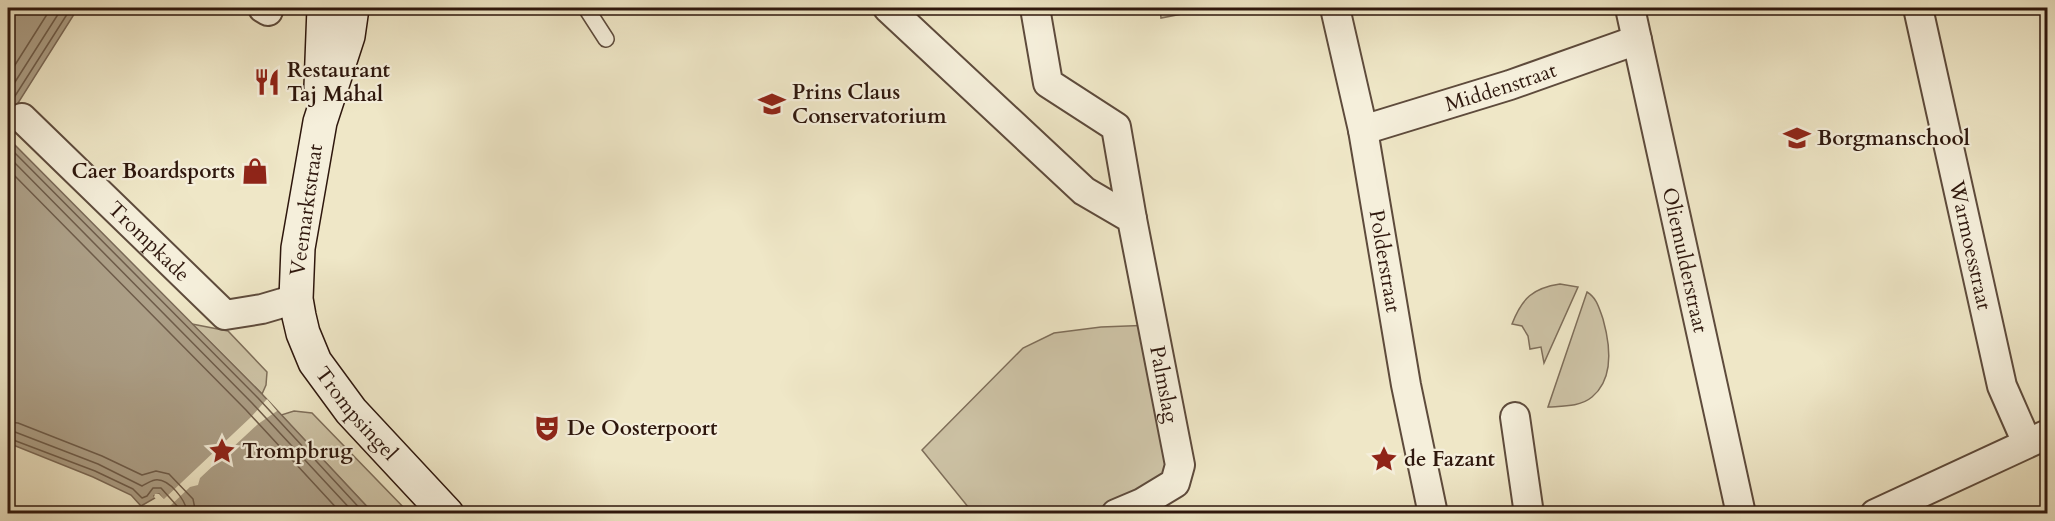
<svg xmlns="http://www.w3.org/2000/svg" width="2055" height="521" viewBox="0 0 2055 521" font-family="Cardo,serif">
	<style>
		.green { fill: #cec4a7; stroke: #7e6e5a; stroke-width: 1.5 }
		.water { fill: #ada088; stroke: #7a6957; stroke-width: 1.5 }
		.pier { fill: #efe7c7 }
		.lines { fill: none; stroke-linecap: round; stroke-linejoin: round }
		.shore { stroke: #6e5c4a; stroke-width: 1.5 }
		.lane-casing { stroke: #5e4b3c; stroke-width: 18 }
		.street-casing { stroke: #5e4b3c; stroke-width: 32 }
		.secondary-casing { stroke: #2e170d; stroke-width: 36 }
		.lane { stroke: #f5efdb; stroke-width: 15 }
		.street { stroke: #f5efdb; stroke-width: 28 }
		.secondary { stroke: #f5efdb; stroke-width: 33 }
		.labels { text-anchor: middle; stroke-width: 4.5; stroke-linejoin: round; paint-order: stroke }
		.poi-label { font-size: 21px; font-weight: bold; fill: #2e170d; stroke: #f5efdb; text-anchor: start }
		.street-label { font-size: 21px; fill: #2e170d; stroke: #f5efdb }
	</style>
	<rect width="100%" height="100%" fill="#efe7c7"/>
	<filter id="stains"><feTurbulence type="fractalNoise" baseFrequency=".00333" numOctaves="4"/><feColorMatrix values="0 0 0 0 .2 0 0 0 0 .09 0 0 0 0 .02 0 0 0 .5 -.17"/></filter>
	<radialGradient id="worn" r=".72"><stop offset=".6" stop-color="#630" stop-opacity="0"/><stop offset="1" stop-color="#630" stop-opacity=".3"/></radialGradient>
	<g class="green">
		<path d="M1160 8H1213L1161 18Z"/>
		<path d="M1560 284 1578 287 1544 363 1541 347 1530 349 1528 336 1522 326 1512 324C1522 298 1533 288 1560 284Z"/>
		<path d="M1587 292C1597 298 1599 308 1603 319 1610 344 1615 378 1592 397 1580 407 1563 406 1548 407Z"/>
		<path d="M192 324 228 331 267 372 266 385 262 394Z"/>
		<path d="M1153 325 1184 485 1095 513H973L922 450 1023 348 1054 333 1101 327Z"/>
		<path d="M294 411 312 413 409 513H373L281 415Z"/>
	</g>
	<g class="water">
		<path d="M8 8H78L8 119Z"/>
		<path d="M8 134 11 141 262 394 373 513H174L159 494 154 496 155 498 141 506 131 495 93 477 8 443Z"/>
	</g>
	<path class="pier" d="M267 399 277 411 258 424 200 478 198 485 190 487 170 506 174 513 171 514 158 497 157 500 154 497 155 494H159L164 499 251 417Z"/>
	<g class="lines">
		<g class="shore">
			<path d="M8 76 51 8"/>
			<path d="M8 93 62 8"/>
			<path d="M8 107 71 8"/>
			<path d="M8 146 258 398 365 514"/>
			<path d="M8 156 252 403 355 514"/>
			<path d="M8 169 246 410 342 514"/>
			<path d="M8 422 18 423 102 456 142 475 156 471 169 474 193 499 196 514"/>
			<path d="M8 431 15 432 98 464 142 486C146 484 150 481 155 480 169 478 187 501 187 514"/>
			<path d="M8 438 95 471 133 489 142 498 147 496 153 488H161L178 507 180 514"/>
		</g>
		<defs>
			<path id="lane" d="M586 8 606 39"/>
			<g id="street">
				<path d="M263 8 268 11"/>
				<path id="s1" d="M888 8 1084 191 1132 219 1180 465 1175 483 1142 503 1116 514"/>
				<path d="M1035 8 1048 83 1116 127 1132 219"/>
				<path id="s2" d="M1335 8 1363 130 1406 385 1433 514"/>
				<path id="s3" d="M1630 8 1741 514"/>
				<path id="s4" d="M1918 8 2002 386 2027 443"/>
				<path id="s5" d="M22 118 225 315 262 309 296 299"/>
				<path id="s6" d="M1363 130 1510 85 1637 40"/>
				<path d="M1515 417 1529 514"/>
				<path d="M1875 514 2048 434"/>
			</g>
			<g id="secondary">
				<path id="s7" d="M352 8 348 36 320 122 298 248 296 299 299 316 303 333 315 362 351 411 447 514"/>
				<path d="M321 87 324 8"/>
			</g>
		</defs>
		<use href="#lane" class="lane-casing"/>
		<use href="#street" class="street-casing"/>
		<use href="#secondary" class="secondary-casing"/>
		<use href="#lane" class="lane"/>
		<use href="#street" class="street"/>
		<use href="#secondary" class="secondary"/>
	</g>
	<defs>
		<symbol id="restaurant-bare" viewBox="-9 -9 18 18"><path d="M-5-6h1v4h1v-4h1v4h1v-4h1v5L-1.5 .5V6h-2V.5L-5-1ZM5-6V6H3V1.5H1.5Q1.5-4 5-6Z" fill="#8f2418" stroke="#f5efdb" stroke-width="2.5" paint-order="stroke"/></symbol>
		<symbol id="university-bare" viewBox="-9 -9 18 18"><path d="M0-5L7-2L0 1L-7-2ZM-4 1L0 2.5L4 1V4Q0 6-4 4Z" fill="#8f2418" stroke="#f5efdb" stroke-width="2.5" paint-order="stroke"/></symbol>
		<symbol id="school-bare" viewBox="-9 -9 18 18"><path d="M0-5L7-2L0 1L-7-2ZM-4 1L0 2.5L4 1V4Q0 6-4 4Z" fill="#8f2418" stroke="#f5efdb" stroke-width="2.5" paint-order="stroke"/></symbol>
		<symbol id="shop-bare" viewBox="-9 -9 18 18"><path d="M-5-2.5h2.3a2.7 3.5 0 0 1 5.4 0H5L5.5 6h-11ZM-1.5-2.5h3a1.5 2.3 0 0 0-3 0Z" fill="#8f2418" stroke="#f5efdb" stroke-width="2.5" paint-order="stroke"/></symbol>
		<symbol id="theatre-bare" viewBox="-9 -9 18 18"><path d="M-5-5.5Q0-4 5-5.5V0Q5 5 0 6Q-5 5-5 0ZM-3.3-2.5H-1v1.5H-3.3ZM1-2.5H3.3v1.5H1ZM-2.8 1Q0 5.5 2.8 1Z" fill="#8f2418" stroke="#f5efdb" stroke-width="2.5" paint-order="stroke"/></symbol>
		<symbol id="sight-bare" viewBox="-9 -9 18 18"><path d="M0-6L1.8-2.2L6-1.7L2.9 1.2L3.7 5.4L0 3.3L-3.7 5.4L-2.9 1.2L-6-1.7L-1.8-2.2Z" fill="#8f2418" stroke="#f5efdb" stroke-width="2.5" paint-order="stroke"/></symbol>
	</defs>
	<g fill-rule="evenodd">
		<use href="#restaurant-bare" x="248" y="63" width="38" height="38"/>
		<use href="#university-bare" x="753" y="85" width="38" height="38"/>
		<use href="#school-bare" x="1778" y="119" width="38" height="38"/>
		<use href="#shop-bare" x="236" y="152" width="38" height="38"/>
		<use href="#theatre-bare" x="528" y="409" width="38" height="38"/>
		<use href="#sight-bare" x="203" y="432" width="38" height="38"/>
		<use href="#sight-bare" x="1365" y="440" width="38" height="38"/>
	</g>
	<g class="labels">
		<g class="poi-label">
			<text x="287" y="77">Restaurant<tspan x="287" dy="24">Taj Mahal</tspan></text>
			<text x="792" y="99">Prins Claus<tspan x="792" dy="24">Conservatorium</tspan></text>
			<text x="1817" y="145">Borgmanschool</text>
			<text x="235" y="178" text-anchor="end">Caer Boardsports</text>
			<text x="567" y="435">De Oosterpoort</text>
			<text x="242" y="458">Trompbrug</text>
			<text x="1404" y="466">de Fazant</text>
		</g>
		<g class="street-label">
			<text dy="7" stroke="none"><textPath href="#s6" startOffset="144">Middenstraat</textPath></text>
			<text transform="translate(306 210) rotate(-82)" y="7">Veemarktstraat</text>
			<text dy="7" stroke="none"><textPath href="#s5" startOffset="177">Trompkade</textPath></text>
			<text dy="7" stroke="none"><textPath href="#s4" startOffset="243">Warmoesstraat</textPath></text>
			<text dy="7" stroke="none"><textPath href="#s2" startOffset="258">Polderstraat</textPath></text>
			<text dy="7" stroke="none"><textPath href="#s3" startOffset="258">Oliemulderstraat</textPath></text>
			<text dy="7" stroke="none"><textPath href="#s1" startOffset="492">Palmslag</textPath></text>
			<text dy="7" stroke="none"><textPath href="#s7" startOffset="430">Trompsingel</textPath></text>
		</g>
	</g>
	<rect width="2055" height="521" fill="none" stroke="#efe7c7" stroke-width="30"/>
	<rect x="9" y="9" width="2037" height="503" fill="none" stroke="#2e170d" stroke-width="3"/>
	<rect x="15" y="15" width="2025" height="491" fill="none" stroke="#2e170d" stroke-width="1.5"/>
	<rect width="100%" height="100%" filter="url(#stains)"/>
	<rect width="100%" height="100%" fill="url(#worn)"/>
</svg>
